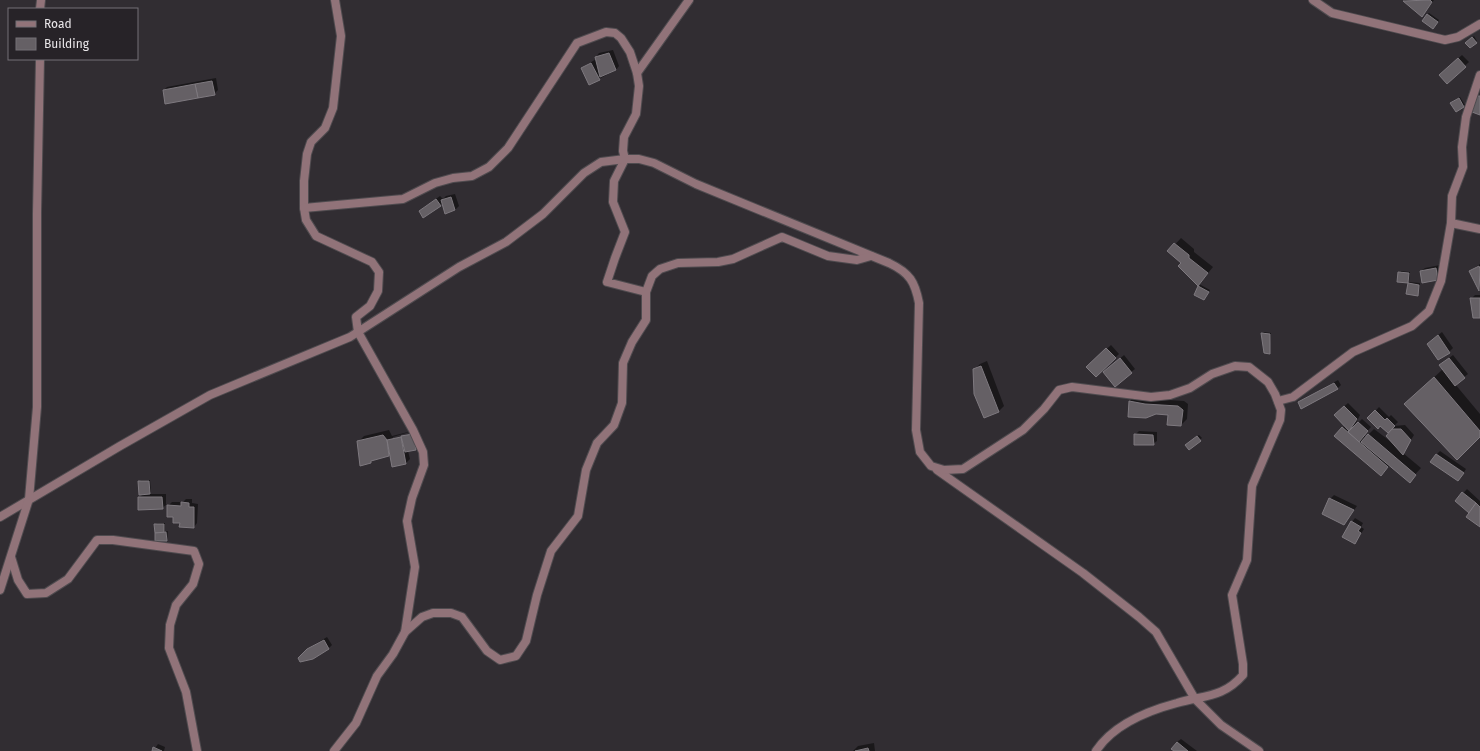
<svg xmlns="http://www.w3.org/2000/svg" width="1480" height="751" viewBox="0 0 1480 751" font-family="'Fira Sans',sans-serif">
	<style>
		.shadow { fill: #0007 }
		.building { fill: #656065; stroke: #7e797f }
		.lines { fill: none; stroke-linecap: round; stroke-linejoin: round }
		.minor-casing { stroke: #4f4b4f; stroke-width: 10 }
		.minor { stroke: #917379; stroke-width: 8 }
	</style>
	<rect width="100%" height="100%" fill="#312d32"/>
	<g class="shadow">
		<path d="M1404 0H1434L1422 15Z"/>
		<path d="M1429 13 1439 20 1435 26 1427 14Z"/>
		<path d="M1474 36 1477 41 1470 47 1467 43Z"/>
		<path d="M613 50 619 66 616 70 599 79 582 68 596 59V57L599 53Z"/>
		<path d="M1462 55 1469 62 1447 82 1444 71Z"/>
		<path d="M216 78 218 90 214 94 164 90 167 87Z"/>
		<path d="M1460 97 1465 105 1464 106 1453 101Z"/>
		<path d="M455 194 459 206 455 210 446 212 443 203 423 217V208L440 196 443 199 446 196Z"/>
		<path d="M1181 238 1194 249V252L1213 267 1199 284 1210 290 1205 298 1195 294 1200 286 1180 266 1182 263 1169 251Z"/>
		<path d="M1480 264V289L1479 290 1470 271Z"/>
		<path d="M1440 265 1441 276 1438 279 1421 271 1425 268Z"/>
		<path d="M1401 271 1410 272 1409 282 1420 283 1417 295 1407 294 1409 282 1398 281Z"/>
		<path d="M1475 295H1480V317L1471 299Z"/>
		<path d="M1264 332 1271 333 1269 353 1262 334Z"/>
		<path d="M1442 332 1453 348 1449 352 1432 340Z"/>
		<path d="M1111 345 1119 354 1096 376 1087 367Z"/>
		<path d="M1124 355 1135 369 1131 372 1108 369Z"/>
		<path d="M1453 355 1468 374 1455 384 1480 414V435L1413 397 1443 369 1444 362Z"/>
		<path d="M987 361 1004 406 999 411 974 370 980 364Z"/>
		<path d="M1338 380 1341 385 1337 389 1299 402Z"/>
		<path d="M1135 395 1152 399 1184 401 1188 404 1187 419 1181 425 1169 414 1156 413 1129 416 1130 401Z"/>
		<path d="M1348 403 1360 415 1354 427 1362 419 1371 427 1364 435 1366 437 1374 429 1398 447 1389 433 1380 425 1369 418 1379 407 1389 417 1391 415 1398 422 1394 426 1405 425 1414 435 1403 453 1421 468 1409 481 1389 466 1381 474 1343 428 1345 425 1335 415Z"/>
		<path d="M389 430 392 436 416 430 393 437V439L417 434 419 445 415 449 408 451 410 459 406 463 393 465 391 454 374 459 371 462 358 442 364 436Z"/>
		<path d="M1139 431 1157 432V441L1153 444 1135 435Z"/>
		<path d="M1199 435 1202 438 1189 448 1187 445Z"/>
		<path d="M1440 451 1466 469 1464 472 1437 454Z"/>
		<path d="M141 480H150L151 492 148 494H166V505L162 508 139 498 143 494 139 482Z"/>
		<path d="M1467 489 1480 501V526L1470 513 1456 501Z"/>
		<path d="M1334 495 1357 506 1344 524 1330 499Z"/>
		<path d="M186 499H192V503L198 504 197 523 194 527 181 522 174 516 168 506 172 502H183Z"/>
		<path d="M1355 518 1363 523 1361 527 1364 529 1355 543 1352 522Z"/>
		<path d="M157 523H165V532L168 531 167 540 156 524Z"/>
		<path d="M327 637 332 645 328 649 299 658 312 646Z"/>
		<path d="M1181 739 1197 751H1175L1177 742Z"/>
		<path d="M874 743 875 751H853L858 746Z"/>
		<path d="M158 744 165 747 164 751H153Z"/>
	</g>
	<g class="building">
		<path d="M1430 0 1432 2 1422 17 1403 1Z"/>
		<path d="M1427 14 1438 22 1433 29 1422 21Z"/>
		<path d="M1472 37 1477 43 1470 48 1465 43Z"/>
		<path d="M609 53 616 70 600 77 595 57Z"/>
		<path d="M1458 58 1466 67 1447 84 1439 75Z"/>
		<path d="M591 63 600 80 589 85 581 68Z"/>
		<path d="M212 81 215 95 198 98 195 84Z"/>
		<path d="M195 84 198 98 165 104 163 90Z"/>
		<path d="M1477 96H1480V115L1472 112Z"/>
		<path d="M1459 98 1464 107 1456 112 1450 103Z"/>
		<path d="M451 197 455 210 445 214 441 200Z"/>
		<path d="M436 199 441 206 423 218 419 211Z"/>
		<path d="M1174 243 1189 255V258L1208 273 1198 286 1178 266 1181 263 1167 251Z"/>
		<path d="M1479 266 1480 269 1479 291 1469 271Z"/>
		<path d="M1436 268 1438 280 1422 283 1420 271Z"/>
		<path d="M1398 272 1409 273 1408 283 1397 282Z"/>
		<path d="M1408 283 1419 285 1418 296 1406 294Z"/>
		<path d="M1198 286 1209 292 1204 300 1194 295Z"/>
		<path d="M1470 298H1480V318H1473Z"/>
		<path d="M1261 333 1270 334V354L1264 353Z"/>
		<path d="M1438 335 1450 353 1438 360 1427 344Z"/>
		<path d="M1106 348 1116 358 1096 377 1086 367Z"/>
		<path d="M1120 358 1132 373 1115 387 1103 372Z"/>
		<path d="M1449 358 1465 378 1455 386 1439 365Z"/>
		<path d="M981 366 999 412 984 418 974 394 973 369Z"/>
		<path d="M1434 377 1480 431V437L1457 460 1404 404Z"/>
		<path d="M1334 383 1338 389 1301 409 1298 402Z"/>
		<path d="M1129 401 1145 404 1178 406 1183 410 1181 426 1167 425 1168 415 1156 414 1146 418 1128 417Z"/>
		<path d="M1344 406 1357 419 1349 431 1334 415Z"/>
		<path d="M1375 410 1385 420 1387 418 1395 426 1388 433 1380 426 1378 429 1367 418Z"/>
		<path d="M1358 422 1368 431 1359 442 1348 432Z"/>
		<path d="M1342 427 1388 467 1381 476 1334 436Z"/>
		<path d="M1392 429H1401L1411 440 1403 455 1386 436Z"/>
		<path d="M413 434 416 450 405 452 401 436Z"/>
		<path d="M1134 434 1153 435 1154 445H1134Z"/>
		<path d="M1368 434 1416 475 1410 483 1361 442Z"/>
		<path d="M383 435 387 440 389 456 371 461V463L360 466 357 441Z"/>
		<path d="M1197 436 1201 441 1189 450 1185 445Z"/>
		<path d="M401 437 406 464 392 467 387 440Z"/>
		<path d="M1436 454 1464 473 1458 481 1430 462Z"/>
		<path d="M138 481H149L150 494 139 495Z"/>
		<path d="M1462 492 1476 503 1469 513 1455 501Z"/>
		<path d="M138 497H162L163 509 138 510Z"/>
		<path d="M1329 498 1354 510 1344 525 1322 514Z"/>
		<path d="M181 502 189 503V507H194V528L179 527 180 523H173V517H167V505L181 506Z"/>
		<path d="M1476 503 1480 507V527L1466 517Z"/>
		<path d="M1351 521 1361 527 1358 531 1361 533 1355 544 1342 537Z"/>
		<path d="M154 524H164V533H155Z"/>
		<path d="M166 532 167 541H155V533Z"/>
		<path d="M324 640 329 649 313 659 300 662 298 658 307 649Z"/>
		<path d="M1177 742 1188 751H1174L1171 749Z"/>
		<path d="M153 747 162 751H152Z"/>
		<path d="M868 748 869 751H855Z"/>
	</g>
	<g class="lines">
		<defs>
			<g id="minor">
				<path d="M335 0 341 36 333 108 325 128 311 142 307 154 304 181V208L306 220 316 236 372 262 379 272 378 291 370 306 356 317 358 332 413 430 423 452 424 465 412 498 407 521 415 567 405 632"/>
				<path d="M1313 0 1332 13 1445 40 1458 37 1480 24"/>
				<path d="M40 9 41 0"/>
				<path d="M637 73 689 0"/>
				<path d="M304 208 403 199 435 183 453 178 472 176 489 167 508 148 577 43 606 32 615 33 621 38 630 52 637 73 639 86 636 114 624 137 623 151 625 159 614 181 613 202 625 232 615 258 607 282 646 292"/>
				<path d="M1451 223 1480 229"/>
				<path d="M1278 401 1293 397 1353 352 1412 326 1429 311 1441 281 1451 223 1452 196 1463 167 1462 147 1466 117 1480 75"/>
				<path d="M937 470 1083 573 1139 617 1156 632 1195 699 1221 725 1259 751"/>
				<path d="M0 517 120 446 210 395 350 337 459 267 506 242 543 214 584 173 601 162 625 159H639L654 163 696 184 889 263C910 273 915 282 919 303L916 430 920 452 931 466 944 470 963 469 1023 430 1044 409 1059 390 1072 387 1151 397 1170 395 1190 388 1212 374 1235 366 1249 367 1268 382 1275 394 1281 410 1280 420 1252 486 1247 560 1232 595 1243 664V675C1223 698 1204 695 1177 703 1147 711 1113 725 1096 751"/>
				<path d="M11 557 18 580 27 594 46 593 68 579 97 540H113L194 551 199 564 193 584 176 605 170 625 169 648 186 692 197 751"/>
				<path d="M0 590 29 499 37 407V213L40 59"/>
				<path d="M334 751 356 723 377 676 393 654 405 632 422 617 433 613H451L462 617 487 651 500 660 516 656 526 641 537 595 551 551 578 516 586 470 597 443 614 425 622 403 623 363 632 342 646 320V292L652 276 660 269 678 263 718 262 733 259 782 237 828 256 857 260 871 256"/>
			</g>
		</defs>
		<use href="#minor" class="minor-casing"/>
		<use href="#minor" class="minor"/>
	</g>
	<rect x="8" y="8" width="130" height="52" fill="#272328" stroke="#757176"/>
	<rect x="16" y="21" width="20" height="6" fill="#917379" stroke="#757176"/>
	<text x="44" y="28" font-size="12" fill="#eae7ea">Road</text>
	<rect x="16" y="38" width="20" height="12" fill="#656065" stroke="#757176"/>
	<text x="44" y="48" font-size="12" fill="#eae7ea">Building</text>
</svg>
